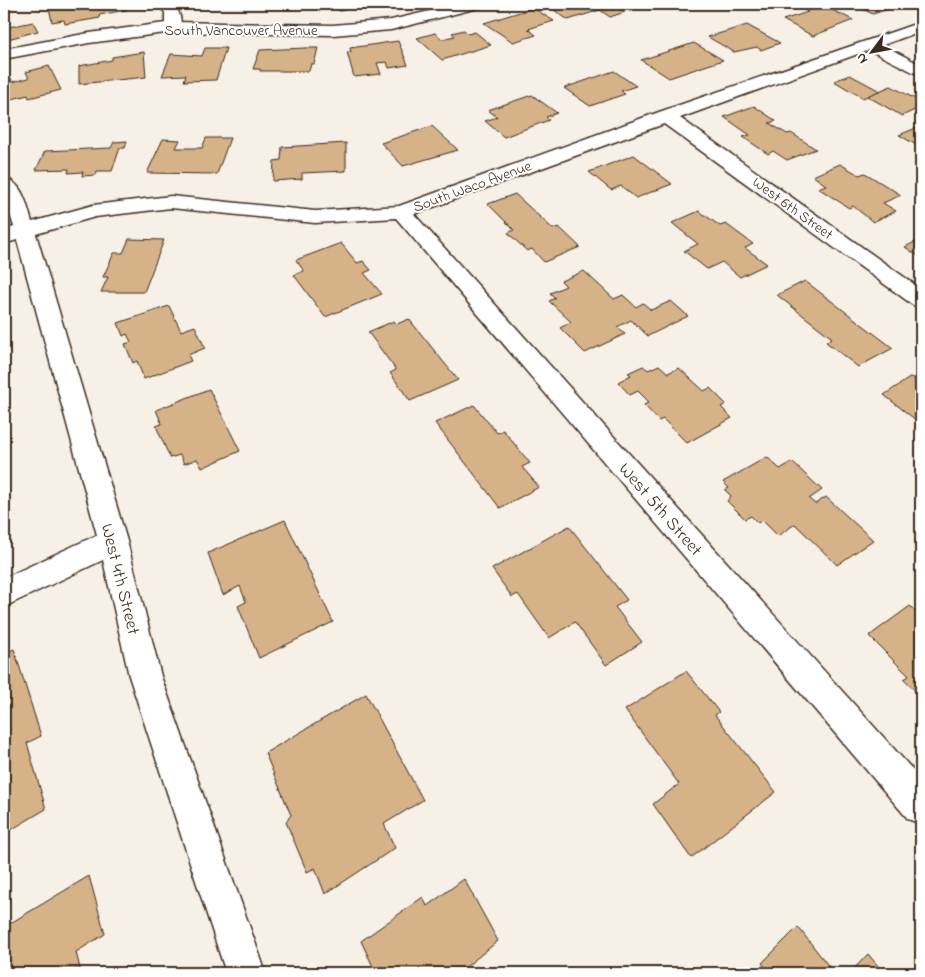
<svg xmlns="http://www.w3.org/2000/svg" width="925" height="977" viewBox="0 0 925 977" font-family="'Indie Flower',sans-serif">
	<style>
		.building { fill: #d5b288; stroke: #3b2a1e }
		.lines { fill: none; stroke-linecap: round; stroke-linejoin: round }
		.street-casing { stroke: #3b2a1e; stroke-width: 3 }
		.secondary-casing { stroke: #3b2a1e; stroke-width: 3 }
		.street { fill: #fff; fill-rule: evenodd }
		.secondary { fill: #fff; fill-rule: evenodd }
		.labels { text-anchor: middle; stroke-width: 4; stroke-linejoin: round; paint-order: stroke }
		.far-street-label { font-size: 15px; fill: #3b2a1e; stroke: #fff }
		.street-label { font-size: 18px; fill: #3b2a1e; stroke: #fff }
	</style>
	<rect width="100%" height="100%" fill="#f7f0e7"/>
	<filter id="ink" filterUnits="userSpaceOnUse"><feTurbulence type="fractalNoise" baseFrequency=".02" numOctaves="2"/><feDisplacementMap in="SourceGraphic" scale="10" xChannelSelector="R" yChannelSelector="G"/><feConvolveMatrix kernelMatrix="1 2 1 2 8 2 1 2 1" color-interpolation-filters="sRGB"/></filter>
	<g filter="url(#ink)">
		<g class="building">
			<path d="M71 4 72 5 124 4 126 10 99 15 100 18 65 24 64 20 52 22 49 8Z"/>
			<path d="M327 4H367L340 11Z"/>
			<path d="M563 4H612L625 12 610 17 600 10 568 20 550 7Z"/>
			<path d="M805 4H820L853 20 813 36 783 20 808 12 797 6Z"/>
			<path d="M852 4H904L873 14Z"/>
			<path d="M533 8 554 21 528 29 536 35 513 42 484 23Z"/>
			<path d="M33 22 38 31 4 40V28Z"/>
			<path d="M747 25 780 43 761 50 757 47 734 52 708 37Z"/>
			<path d="M464 30 468 34 475 32 491 45 442 60 417 38 435 33 442 39 455 36 452 33Z"/>
			<path d="M398 41 408 65 389 68 387 62 377 63 381 74 354 77 347 52H351L350 48Z"/>
			<path d="M694 43 723 60 669 78 641 60Z"/>
			<path d="M205 48H226L216 80 184 81 186 75 162 76 171 54 202 56Z"/>
			<path d="M306 48H318L314 64H311L309 71H260V69H253L260 50Z"/>
			<path d="M144 52 146 77 79 84V66L112 60V57Z"/>
			<path d="M49 66 61 90 29 98 28 95 4 101V80L11 78 12 82 29 78 26 72Z"/>
			<path d="M614 71 636 86 621 91 625 94 590 106 564 88Z"/>
			<path d="M850 75 880 91 863 98 834 81Z"/>
			<path d="M891 86 921 102V107L902 116 867 96Z"/>
			<path d="M532 95 557 113 546 117 549 120 504 137 485 121 497 117 488 110Z"/>
			<path d="M754 106 776 121 769 123 787 134 791 133 816 149 787 160 773 151 768 154 743 137 750 135 724 117Z"/>
			<path d="M432 126 458 150 403 166 381 143Z"/>
			<path d="M921 126V145L918 146 899 135Z"/>
			<path d="M206 138H230L217 174 147 173 163 139 180 140 176 148H202Z"/>
			<path d="M127 141 125 148H120L112 171H97L96 175 82 176 83 172 68 173 69 169 36 170 45 151 111 148 114 142Z"/>
			<path d="M346 143V171L302 173V179L273 181 274 161 281 160 282 147Z"/>
			<path d="M634 155 672 184 636 198 621 186 611 190 589 172Z"/>
			<path d="M840 164 859 175 865 173 901 195 883 203 896 211 873 222 853 206 849 208 818 188 826 185 813 176Z"/>
			<path d="M515 194 553 229 559 227 580 247 544 262 532 249 527 251 508 233 514 230 488 204Z"/>
			<path d="M699 211 720 226 726 224 753 244 745 248 767 264 740 277 722 262 707 269 684 251 698 244 672 223Z"/>
			<path d="M129 239 164 240 144 292H101L108 277H103L114 253H123Z"/>
			<path d="M921 239V258L905 247Z"/>
			<path d="M341 243 357 263 363 261 371 270 364 273 382 294 325 317 294 275 304 271 296 260Z"/>
			<path d="M584 271 614 299 623 295 636 307 643 303 651 310 671 301 688 316 648 336 631 320 617 327 625 334 585 353 560 328 571 322 549 301 555 298 550 293 566 286 561 281Z"/>
			<path d="M805 281 893 348 858 367 826 342 832 338 777 295Z"/>
			<path d="M169 306 181 331 195 326 205 348 188 355 191 361 144 379 137 361 133 363 125 344 131 342 127 334 123 336 118 323Z"/>
			<path d="M409 319 458 380 410 401 390 373 396 370 368 332 394 321 397 324Z"/>
			<path d="M659 365 668 373 679 368 704 391 710 388 726 404 721 407 732 418 687 443 663 419 659 421 644 405 649 402 638 391 630 395 618 382 631 375 628 373 643 366 648 370Z"/>
			<path d="M911 377 921 385V424L884 395Z"/>
			<path d="M209 389 240 451 202 468 197 459 184 464 180 455 170 458 156 426 162 424 156 410Z"/>
			<path d="M474 405 497 433 503 430 530 463 522 467 539 487 500 508 435 423Z"/>
			<path d="M767 457 780 469 792 462 822 490 809 499 815 504 826 497 873 540 837 565 795 524 778 536 762 520 758 523 751 516 745 519 727 501 731 496 725 490 729 488 723 482Z"/>
			<path d="M285 520 333 622 259 658 238 606 246 602 240 586 223 595 208 553Z"/>
			<path d="M569 526 627 600 615 607 642 642 606 665 575 622 549 638 518 594 512 597 492 569Z"/>
			<path d="M910 606 921 617V697L904 679 909 676 869 636Z"/>
			<path d="M14 649 41 736 27 743 46 809 4 834V654Z"/>
			<path d="M686 671 719 712 715 715 776 792 691 858 653 804 679 784 625 710Z"/>
			<path d="M366 694 423 800 384 824 395 848 325 894 315 868 307 872 286 822 291 815 265 753Z"/>
			<path d="M89 876 105 934 76 952 81 973H4V927Z"/>
			<path d="M464 879 498 941 462 970 464 973H376L361 941 423 897 427 906Z"/>
			<path d="M798 927 834 973H769L762 963Z"/>
			<path d="M868 954 884 973H850Z"/>
		</g>
		<g class="lines">
			<defs>
				<g id="street">
					<path d="M160 4H174C179 11 184 22 178 30H168L165 27V13Z"/>
					<path d="M428 4H444L453 12 451 15H441Z"/>
					<path d="M921 22V31L883 45 921 65V76L869 50 680 118 921 289V308L913 305 664 124 414 214 921 779V824L908 819 396 218 315 223 171 208 95 217 36 234 127 541 161 676 266 973H226L129 676 103 560 4 607V578L97 535 17 240 4 244V230L14 227 4 196V178C23 182 27 206 32 222L93 205 171 196 315 211 399 206 659 112Z"/>
				</g>
				<path id="secondary" d="M460 4H484L482 7 391 30 333 35 173 32 89 43 4 59V49L89 33 173 22 333 25 391 20Z"/>
			</defs>
			<use href="#street" class="street-casing"/>
			<use href="#secondary" class="secondary-casing"/>
			<use href="#street" class="street"/>
			<use href="#secondary" class="secondary"/>
		</g>
	</g>
	<g class="labels">
		<g class="far-street-label">
			<text x="241" y="35">South Vancouver Avenue</text>
			<text transform="translate(472 186) rotate(-20)" y="5">South Waco Avenue</text>
			<text transform="translate(793 208) rotate(36)" y="5">West 6th Street</text>
		</g>
		<g class="street-label">
			<text transform="translate(661 509) rotate(49)" y="6">West 5th Street</text>
			<text transform="translate(121 579) rotate(76)" y="6">West 4th Street</text>
		</g>
	</g>
	<rect width="925" height="977" fill="none" stroke="#fff" stroke-width="20"/>
	<rect x="10" y="10" width="905" height="957" fill="none" stroke="#3b2a1e" stroke-width="2" filter="url(#ink)"/>
	<g transform="translate(872 52) rotate(238)" stroke="#ffffff" stroke-width="4" paint-order="stroke">
	<path d="M0-4L9 19L0 12L-9 19Z" fill="#3b2a1e"/>
	<text y="-8" font-size="14" font-weight="bold" text-anchor="middle" fill="#3b2a1e">N</text>
	</g>
</svg>
